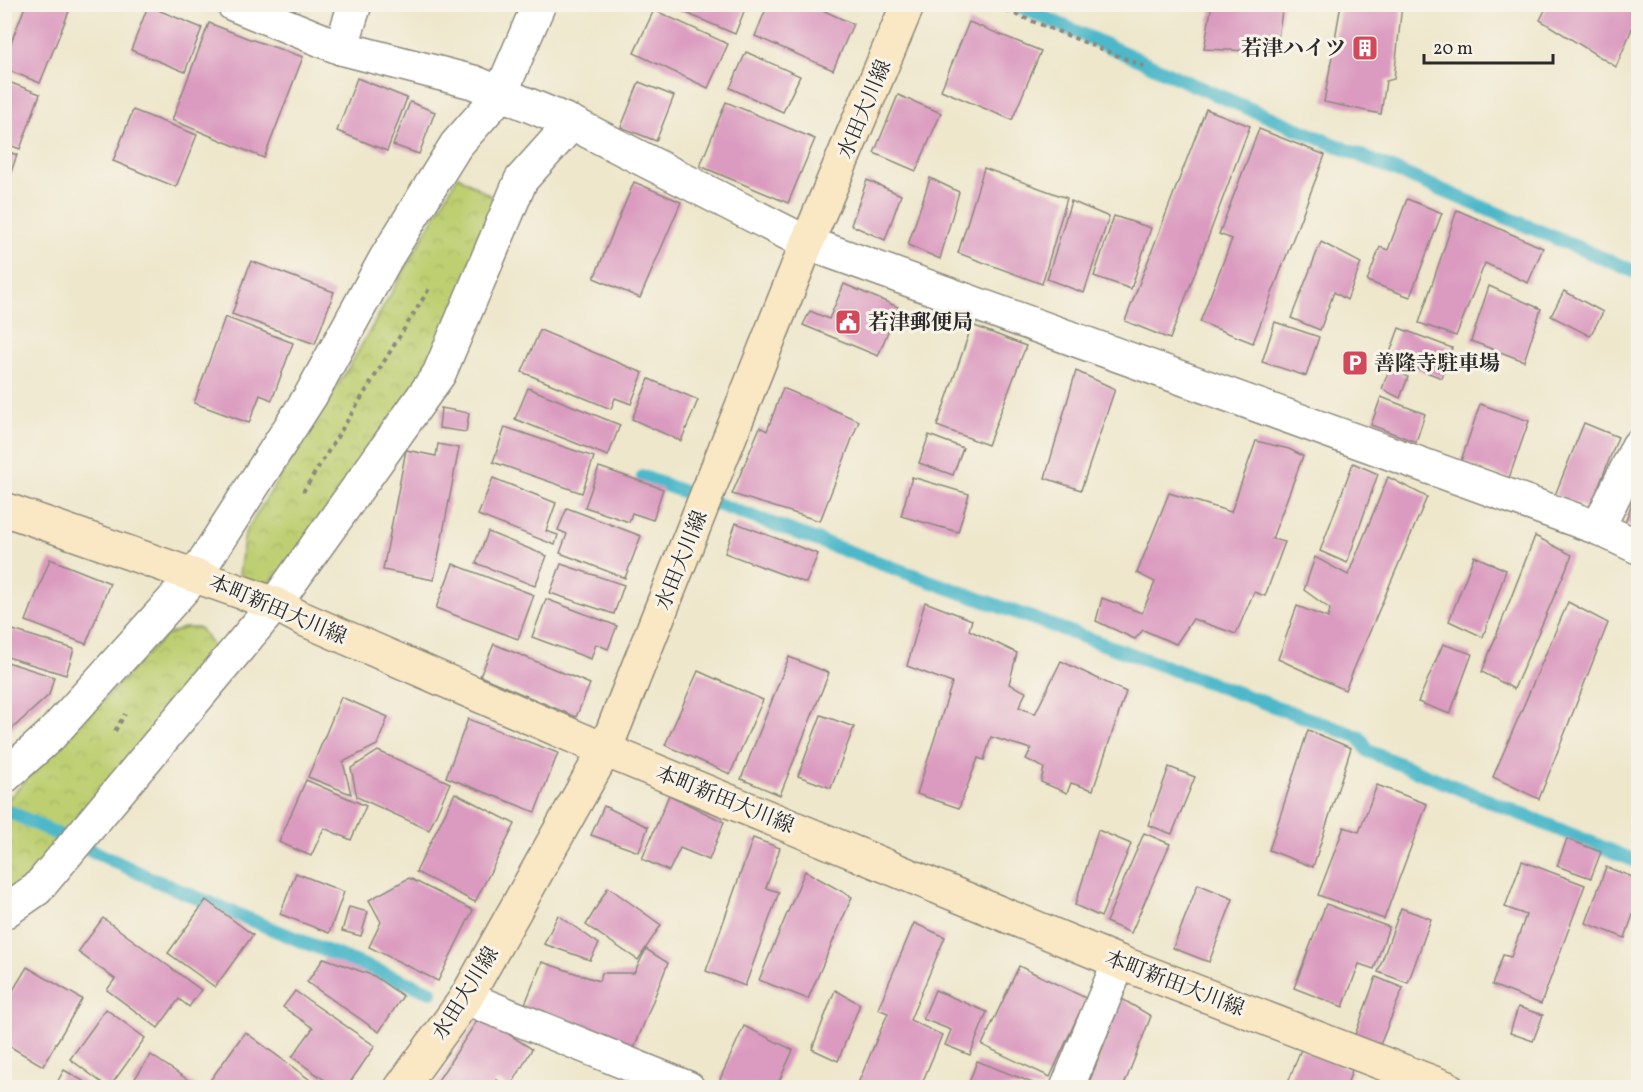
<svg xmlns="http://www.w3.org/2000/svg" width="1643" height="1092" viewBox="0 0 1643 1092" font-family="Vollkorn,'Noto Serif JP',serif">
	<style>
		.park { fill: url(#park-crowns); stroke: #747d4e; stroke-width: 1.5 }
		.lines { fill: none; stroke-linecap: round; stroke-linejoin: round }
		.stream { stroke: #4db8c9; stroke-width: 14 }
		.building { fill: #db9bc0 }
		.street-casing { stroke: #8c897c; stroke-width: 36 }
		.secondary-casing { stroke: #8c897c; stroke-width: 36 }
		.path { stroke: #8c897c; stroke-width: 4; stroke-dasharray: 4.5 4.5; stroke-linecap: butt }
		.street { stroke: #fff; stroke-width: 33 }
		.secondary { stroke: #fae7c3; stroke-width: 33 }
		.labels { text-anchor: middle; stroke-width: 6; stroke-linejoin: round; paint-order: stroke }
		.poi-label { font-size: 21px; font-weight: bold; fill: #2b2b2b; stroke: #f7f3e8; text-anchor: start }
		.street-label { font-size: 21px; fill: #2b2b2b; stroke: #f7f3e8 }
	</style>
	<defs>
		<pattern id="park-crowns" width="20" height="18" patternUnits="userSpaceOnUse" patternTransform="scale(1.5)"><rect width="20" height="18" fill="#becf72"/><path d="M2 6a3 3 0 1 1 6 0M12 15a3 3 0 1 1 6 0" fill="none" stroke="#a3b263"/></pattern>
	</defs>
	<rect width="100%" height="100%" fill="#f7f3e8"/>
	<filter id="ink" filterUnits="userSpaceOnUse"><feTurbulence type="fractalNoise" baseFrequency=".0167" numOctaves="2"/><feDisplacementMap in="SourceGraphic" scale="12" xChannelSelector="R" yChannelSelector="G"/><feConvolveMatrix kernelMatrix="1 2 1 2 8 2 1 2 1" color-interpolation-filters="sRGB"/></filter>
	<filter id="wash" filterUnits="userSpaceOnUse"><feTurbulence type="fractalNoise" baseFrequency=".008" numOctaves="4" result="noise"/><feDisplacementMap in="SourceGraphic" scale="24" xChannelSelector="R" yChannelSelector="G"/><feGaussianBlur stdDeviation="1.35" result="paint"/><feColorMatrix in="noise" values="0 0 0 0 0 0 0 0 0 0 0 0 0 0 0 0 0 1.4 0 .05"/><feComposite in="paint" operator="in"/></filter>
	<g filter="url(#wash)">
		<rect width="100%" height="100%" fill="#eee7cc"/>
		<g class="park">
			<path d="M458 176 510 208 440 355 309 551 264 586 239 575 245 533 352 362Z"/>
			<path d="M183 628H200L212 644 215 665 23 884 5 897V802L165 636Z"/>
		</g>
		<g class="lines">
			<g class="stream">
				<path d="M1014 4 1142 61 1191 84 1638 273"/>
				<path d="M643 477 1359 737 1368 751 1638 862"/>
				<path d="M4 809 152 879 299 940 431 992"/>
			</g>
		</g>
		<g id="blocks">
			<g class="building">
				<path d="M26 4H72L40 83 5 69V58Z"/>
				<path d="M665 4H747L735 34Z"/>
				<path d="M768 4H809L853 24 833 70 755 36Z"/>
				<path d="M1212 4H1283L1276 52 1204 49Z"/>
				<path d="M1341 4H1402L1394 79 1386 81 1381 114 1324 102Z"/>
				<path d="M1548 4H1621L1638 14 1616 67 1540 20Z"/>
				<path d="M148 6 202 28 185 72 131 50Z"/>
				<path d="M654 10 728 44 708 88 634 53Z"/>
				<path d="M969 22 1041 51 1012 120 941 90Z"/>
				<path d="M209 23 247 38 303 57 264 158 172 120Z"/>
				<path d="M746 52 800 76 783 112 730 88Z"/>
				<path d="M357 78 407 98 387 151 337 131Z"/>
				<path d="M6 81 40 94 20 149 4 143V85Z"/>
				<path d="M639 82 674 96 656 141 621 127Z"/>
				<path d="M898 95 941 113 916 171 874 153Z"/>
				<path d="M410 102 435 112 419 154 393 145Z"/>
				<path d="M726 102 815 139 788 203 700 166Z"/>
				<path d="M1206 109 1250 126 1170 339 1125 321Z"/>
				<path d="M133 110 197 135 176 187 113 161Z"/>
				<path d="M1259 129 1325 155 1253 343 1200 322 1232 239 1219 234Z"/>
				<path d="M4 150 17 155 5 189H4Z"/>
				<path d="M984 168 1067 198 1042 284 958 253Z"/>
				<path d="M930 178 959 192 940 259 908 245Z"/>
				<path d="M867 180 901 195 885 240 851 225Z"/>
				<path d="M634 182 681 202 640 298 594 278Z"/>
				<path d="M1407 199 1442 213 1410 297 1367 281 1380 247 1388 250Z"/>
				<path d="M1071 201 1109 217 1084 293 1047 279Z"/>
				<path d="M1457 210 1543 248 1528 283 1485 263 1456 336 1419 323Z"/>
				<path d="M1114 216 1151 228 1131 289 1094 276Z"/>
				<path d="M1321 242 1361 263 1347 300 1334 292 1320 330 1291 318Z"/>
				<path d="M251 261 334 292 315 344 232 314Z"/>
				<path d="M844 284 898 307 878 356 803 325 810 311 829 319Z"/>
				<path d="M1489 286 1541 309 1524 361 1471 341Z"/>
				<path d="M1564 291 1603 312 1590 336 1551 316Z"/>
				<path d="M225 317 293 343 272 400 260 395 249 423 194 403Z"/>
				<path d="M1275 322 1319 337 1306 376 1262 362Z"/>
				<path d="M972 325 1026 346 988 445 937 426Z"/>
				<path d="M1399 328 1452 348 1442 378 1388 358Z"/>
				<path d="M540 330 643 373 631 404 615 398 611 409 522 372Z"/>
				<path d="M1390 367 1408 377 1400 398 1382 389Z"/>
				<path d="M1076 371 1115 389 1081 490 1045 478Z"/>
				<path d="M649 379 698 400 681 441 632 419Z"/>
				<path d="M528 388 620 425 608 456 515 419Z"/>
				<path d="M783 388 859 421 820 521 732 494 760 427 767 431Z"/>
				<path d="M1381 397 1425 414 1416 442 1371 425Z"/>
				<path d="M1480 404 1529 421 1509 478 1461 461Z"/>
				<path d="M441 408 469 413 466 432 439 428Z"/>
				<path d="M1584 423 1618 437 1590 509 1555 495Z"/>
				<path d="M505 427 594 457 582 493 493 462Z"/>
				<path d="M929 435 963 448 953 475 919 463Z"/>
				<path d="M1256 441 1289 449 1303 456 1272 539 1285 542 1265 596 1254 592 1236 634 1193 619 1176 644 1143 630 1135 639 1096 621 1102 598 1142 613 1155 582 1137 573 1169 493 1231 512Z"/>
				<path d="M438 444 459 448 434 580 383 570 406 450 436 456Z"/>
				<path d="M1353 463 1378 474 1347 563 1320 551Z"/>
				<path d="M599 467 663 489 653 520 632 513 629 522 585 507Z"/>
				<path d="M912 477 969 494 958 532 901 516Z"/>
				<path d="M1388 477 1427 497 1345 690 1278 659 1297 606 1328 618 1330 609 1304 590 1315 557 1348 575Z"/>
				<path d="M493 478 556 503 546 531 558 535 555 545 478 515Z"/>
				<path d="M1638 486V528L1625 523Z"/>
				<path d="M567 508 641 536 625 578 560 553 567 534 558 530Z"/>
				<path d="M736 523 818 554 806 583 725 553Z"/>
				<path d="M488 532 547 556 535 586 476 563Z"/>
				<path d="M1535 536 1572 555 1514 689 1482 672Z"/>
				<path d="M1474 556 1506 570 1483 637 1449 621Z"/>
				<path d="M50 559 110 583 86 644 26 621Z"/>
				<path d="M453 564 534 595 518 639 436 608Z"/>
				<path d="M561 564 624 585 614 614 550 593Z"/>
				<path d="M546 599 617 626 608 649 596 644 591 659 532 637Z"/>
				<path d="M925 602 972 620 969 630 1017 653 1009 684 1026 692 1019 707 1035 714 1061 661 1126 692 1093 790 1071 783 1067 793 1041 782 1044 768 1026 759 1031 749 991 737 984 760 978 758 959 808 917 794 952 683 907 666Z"/>
				<path d="M1568 602 1608 623 1539 799 1493 777Z"/>
				<path d="M13 630 74 649 66 675 4 656Z"/>
				<path d="M494 644 590 684 576 717 480 676Z"/>
				<path d="M1443 644 1472 654 1450 714 1418 702Z"/>
				<path d="M789 657 829 673 780 795 741 779Z"/>
				<path d="M4 661 54 677 49 695 4 736Z"/>
				<path d="M698 671 763 700 730 774 665 745Z"/>
				<path d="M341 697 388 717 377 745 343 762 351 794 308 777Z"/>
				<path d="M821 715 854 727 831 788 798 776Z"/>
				<path d="M468 719 558 753 535 812 446 777Z"/>
				<path d="M1308 730 1351 748 1313 867 1269 850Z"/>
				<path d="M378 751 450 783 429 830 357 797 351 768Z"/>
				<path d="M1169 767 1195 777 1172 834 1148 825Z"/>
				<path d="M306 780 366 806 351 840 324 828 311 856 279 842Z"/>
				<path d="M1377 785 1427 804 1384 919 1318 895 1344 827 1359 832Z"/>
				<path d="M455 793 515 824 475 902 416 872Z"/>
				<path d="M669 795 724 822 709 860 680 848 669 871 642 859Z"/>
				<path d="M604 806 648 827 639 852 591 835Z"/>
				<path d="M1098 830 1131 844 1101 917 1075 905Z"/>
				<path d="M1144 833 1170 844 1131 933 1106 922Z"/>
				<path d="M753 838 780 848 766 888 779 892 745 986 706 971Z"/>
				<path d="M1567 839 1601 852 1591 878 1557 866Z"/>
				<path d="M1522 861 1585 885 1541 1004 1492 985 1503 955 1511 957 1526 915 1505 907Z"/>
				<path d="M1606 867 1638 879V900L1625 938 1586 923Z"/>
				<path d="M805 871 852 897 808 999 759 980Z"/>
				<path d="M296 873 344 892 329 933 280 914Z"/>
				<path d="M409 878 473 910 438 981 369 947 381 922 369 900Z"/>
				<path d="M1198 884 1233 899 1209 962 1173 948Z"/>
				<path d="M608 887 661 925 638 960 586 925Z"/>
				<path d="M206 900 253 935 215 987 168 953Z"/>
				<path d="M1326 904 1389 927 1374 969 1359 964 1343 1007 1294 988Z"/>
				<path d="M349 907 368 912 361 936 342 931Z"/>
				<path d="M1401 908 1431 919 1408 983 1378 972Z"/>
				<path d="M558 915 599 944 590 960 544 944Z"/>
				<path d="M103 918 201 990 189 1007 179 999 158 1028 107 990 115 979 78 952Z"/>
				<path d="M914 923 945 937 910 1020 942 1035 920 1088H856L888 1013 878 1009Z"/>
				<path d="M646 949 668 963 633 1051 523 1009 542 962 599 981 602 973H634Z"/>
				<path d="M324 958 374 976 403 996 379 1032 307 982Z"/>
				<path d="M1019 966 1086 998 1050 1077 982 1045Z"/>
				<path d="M27 967 82 999 43 1066 4 1043V1005Z"/>
				<path d="M1376 977 1403 988 1380 1045 1355 1035Z"/>
				<path d="M835 990 860 1004 838 1061 812 1049Z"/>
				<path d="M935 990 987 1012 970 1055 945 1045 951 1030 923 1019Z"/>
				<path d="M295 991 375 1046 346 1088H336L292 1057 313 1028 283 1007Z"/>
				<path d="M1122 999 1151 1016 1123 1088H1087Z"/>
				<path d="M1518 1007 1543 1015 1533 1041 1510 1033Z"/>
				<path d="M106 1009 145 1038 109 1088 70 1059Z"/>
				<path d="M480 1016 532 1049 510 1088 497 1080 493 1088H433Z"/>
				<path d="M744 1026 793 1050 776 1088H743L720 1079Z"/>
				<path d="M245 1032 321 1088H216L209 1082Z"/>
				<path d="M1301 1049 1352 1070 1346 1088H1286Z"/>
				<path d="M151 1055 197 1086 196 1088H136L131 1084Z"/>
				<path d="M977 1061 1043 1087V1088H967Z"/>
				<path d="M64 1070 85 1082 81 1088H54Z"/>
			</g>
		</g>
	</g>
	<g filter="url(#ink)">
		<use href="#blocks" fill-opacity="0" stroke="#8c897c" stroke-width="1.5"/>
		<g class="lines">
			<defs>
				<g id="street">
					<path d="M233 4 341 48 473 82 572 123 807 243 1598 528 1638 547"/>
					<path d="M341 48 355 4"/>
					<path d="M1598 528 1638 446"/>
					<path d="M4 777 50 736 195 576 311 395 386 258 456 145 500 95 539 4"/>
					<path d="M4 912 37 889 275 604 439 374 521 180 572 123"/>
					<path d="M466 998 688 1088"/>
					<path d="M1067 1088 1119 962"/>
				</g>
				<g id="secondary">
					<path d="M4 509 275 604 301 618 605 750 1119 962 1447 1088"/>
					<path d="M401 1088 466 998 605 750 807 243 908 4"/>
				</g>
			</defs>
			<use href="#street" class="street-casing"/>
			<use href="#secondary" class="secondary-casing"/>
			<g class="path">
				<path d="M990 4 1146 67"/>
				<path d="M303 492 429 289"/>
				<path d="M115 731 125 714"/>
			</g>
			<use href="#street" class="street"/>
			<use href="#secondary" class="secondary"/>
		</g>
	</g>
	<defs>
		<symbol id="building-square" viewBox="-11 -11 22 22"><rect x="-9" y="-9" width="18" height="18" rx="4" fill="#d1495b" stroke="#f7f3e8"/><path d="M-4-6H4V6H1V3H-1V6H-4ZM-2.5-4.3h1.7v1.8h-1.7ZM.8-4.3h1.7v1.8H.8ZM-2.5-1h1.7V.8h-1.7ZM.8-1h1.7V.8H.8Z" fill="#fff"/></symbol>
		<symbol id="civic-square" viewBox="-11 -11 22 22"><rect x="-9" y="-9" width="18" height="18" rx="4" fill="#d1495b" stroke="#f7f3e8"/><path d="M-.6-6.5H3V-4.5H.6V-3L4-1V1h2V6H-6V1h2V-1L-.6-3ZM-1.2 2.5V6h2.4V2.5Z" fill="#fff"/></symbol>
		<symbol id="parking-square" viewBox="-11 -11 22 22"><rect x="-9" y="-9" width="18" height="18" rx="4" fill="#d1495b" stroke="#f7f3e8"/><path d="M-3.5-5.5H1a3.5 3.5 0 0 1 0 7H-1V5.5H-3.5ZM-1-3.4V-.6H.8a1.4 1.4 0 0 0 0-2.8Z" fill="#fff"/></symbol>
	</defs>
	<g fill-rule="evenodd">
		<use href="#building-square" x="1350" y="33" width="30" height="30"/>
		<use href="#civic-square" x="833" y="307" width="30" height="30"/>
		<use href="#parking-square" x="1340" y="348" width="30" height="30"/>
	</g>
	<g class="labels">
		<g class="poi-label">
			<text x="1346" y="55" text-anchor="end">若津ハイツ</text>
			<text x="868" y="329">若津郵便局</text>
			<text x="1374" y="370">善隆寺駐車場</text>
		</g>
		<g class="street-label">
			<text transform="translate(864 109) rotate(-67)" y="7">水田大川線</text>
			<text transform="translate(681 560) rotate(-68)" y="7">水田大川線</text>
			<text transform="translate(278 609) rotate(23)" y="7">本町新田大川線</text>
			<text transform="translate(725 799) rotate(22)" y="7">本町新田大川線</text>
			<text transform="translate(1175 983) rotate(21)" y="7">本町新田大川線</text>
			<text transform="translate(465 993) rotate(-58)" y="7">水田大川線</text>
		</g>
	</g>
	<rect width="1643" height="1092" fill="none" stroke="#f7f3e8" stroke-width="24"/>
	<path d="M1424 54v9h129v-9" fill="none" stroke="#2b2b2b" stroke-width="3"/>
	<text x="1433" y="54" font-size="18" fill="#2b2b2b" stroke="#f7f3e8" stroke-width="4.5" paint-order="stroke">20 m</text>
</svg>
